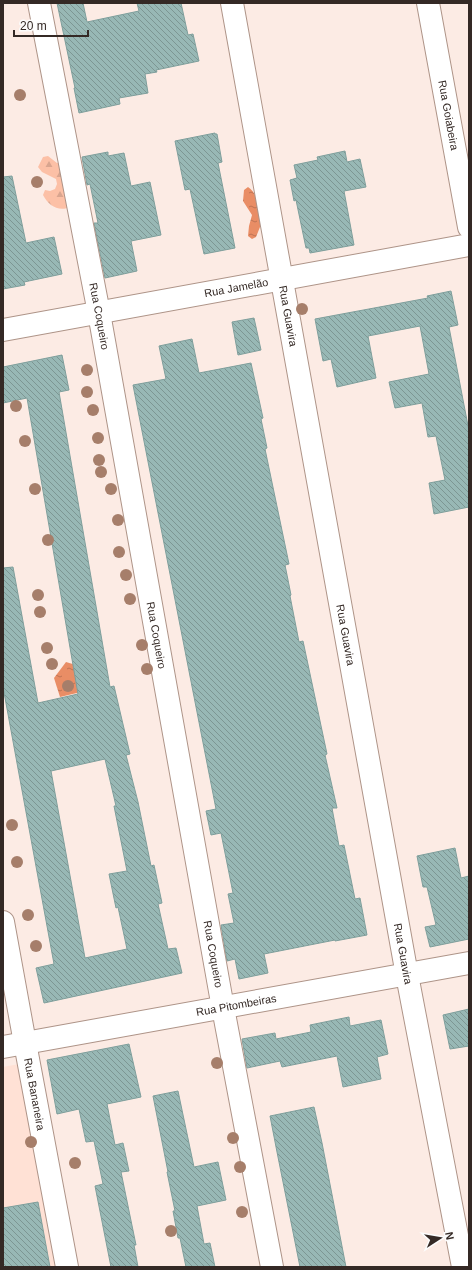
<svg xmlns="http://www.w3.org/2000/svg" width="472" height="1270" viewBox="0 0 472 1270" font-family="Helvetica,sans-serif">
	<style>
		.built { fill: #ffe1d5 }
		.forest { fill: url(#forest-firs) }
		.water { fill: url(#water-ripples) }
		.building { fill: url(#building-back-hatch); stroke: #7f9f9c; fill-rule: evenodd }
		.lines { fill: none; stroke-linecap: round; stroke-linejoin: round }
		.minor-casing { stroke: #ae9488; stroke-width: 24 }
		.minor { stroke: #fff; stroke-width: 22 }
		.tree { fill: #a67e6a }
		.labels { text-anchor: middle; stroke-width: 3; stroke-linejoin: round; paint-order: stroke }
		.street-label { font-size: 11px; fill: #342925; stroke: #fcfcfc }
	</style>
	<defs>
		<pattern id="forest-firs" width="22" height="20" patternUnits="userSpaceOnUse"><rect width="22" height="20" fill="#fcc0a6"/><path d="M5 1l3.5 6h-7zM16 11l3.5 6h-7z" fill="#d9a58f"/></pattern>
		<pattern id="water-ripples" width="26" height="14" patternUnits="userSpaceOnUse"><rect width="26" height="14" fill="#e98d65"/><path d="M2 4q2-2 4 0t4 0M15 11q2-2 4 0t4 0" fill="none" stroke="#be7353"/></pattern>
		<pattern id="building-back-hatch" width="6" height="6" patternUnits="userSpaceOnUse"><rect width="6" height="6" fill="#98b8b5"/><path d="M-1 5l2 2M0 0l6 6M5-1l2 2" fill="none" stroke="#7d9693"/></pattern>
	</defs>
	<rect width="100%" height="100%" fill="#fcebe4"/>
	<path class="built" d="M19 1064 59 1267H3V1067Z"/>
	<path class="forest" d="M48 156 57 163 62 162 71 207C58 212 49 206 43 195L45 190 50 191 55 189 57 184 56 179 42 172 38 167 43 157Z"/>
	<g class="water">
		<path d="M248 187C260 195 260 214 263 227H260L256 237 252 239 248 236 249 226 252 215 243 201 244 190Z"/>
		<path d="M66 662 86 668 81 692 60 697 54 678Z"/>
	</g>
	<g class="building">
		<path d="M57 3H83L87 22 139 11 137 3H181L188 35 193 34 199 61 156 70 157 72 145 74 148 93 119 98 120 104 79 113 74 88H75Z"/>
		<path d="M215 133V134H217L222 162 218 163 235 248 204 254 190 189 185 190 175 141Z"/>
		<path d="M345 151 347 162 360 159 366 187 344 191 354 245 310 253 309 248H306L296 200 294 201 290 180 297 178 294 165 318 160 317 157Z"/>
		<path d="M108 152V156L124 153 131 186 150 182 161 235 131 241 137 271 105 278 94 223H98L90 184 87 185 82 157Z"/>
		<path d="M12 176 26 243 54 237 62 274 24 282 25 285 3 289V177Z"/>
		<path d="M451 291 458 325 449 327 469 431V507L434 514 429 483 445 480 436 436 428 437 422 403 395 408 389 382 429 374 420 326 368 336 376 378 337 387 331 359 323 361 315 319 428 298 427 296Z"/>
		<path d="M254 318 261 350 238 355 232 322Z"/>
		<path d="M192 339 199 373 251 363 263 418 261 419 267 448 265 449 289 564 285 565 291 595 290 596 299 642 303 641 327 754 325 755 337 808H332L339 846 344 845 355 899 360 898 367 935 335 941V940L264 954 268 973 239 979 235 959 227 961 221 925 234 923 228 894 233 893 221 833 211 835 206 811 216 809 133 385 166 379 159 346Z"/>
		<path d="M62 355 69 390 59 392 110 687 114 686 130 754 126 755 138 802 151 866 154 865 162 903 158 904 168 949 176 948 182 973 44 1003 36 968 54 964 3 687V568L13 567 38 703 78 694 27 398 3 403V367ZM105 759 116 806H114L127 871 109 874 116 908 118 907 127 949 85 958 51 771Z"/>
		<path d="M455 848 461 878 469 876V939L430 947 425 927 436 925 427 887H423L417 856Z"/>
		<path d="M469 1009V1046L450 1049 443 1015Z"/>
		<path d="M349 1017 350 1026 381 1020 388 1054 377 1057 381 1079 343 1087 337 1056 282 1067 280 1061 247 1068 242 1039 275 1033 276 1039 311 1032 310 1025Z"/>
		<path d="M129 1044 141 1097 107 1104 115 1145 123 1143 129 1171 121 1172 136 1245H134L138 1267H111L95 1186 103 1184 94 1141 86 1142 79 1109 57 1114 47 1060Z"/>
		<path d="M178 1091 194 1167 218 1162 226 1200 197 1206 204 1244 210 1243 215 1267H186L180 1238H178L173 1211H175L167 1172H168L153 1096Z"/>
		<path d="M314 1107 322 1143 346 1267H300L277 1152 270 1116Z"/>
		<path d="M38 1202 50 1267H3V1208Z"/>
	</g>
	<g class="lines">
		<defs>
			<g id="minor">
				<path id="s1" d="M39 3 99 313 223 1008 272 1267"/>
				<path id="s2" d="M232 3 407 975 463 1267"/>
				<path id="s3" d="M428 3 469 227"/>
				<path id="s4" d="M3 330 469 245"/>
				<path id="s5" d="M3 922 25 1043 67 1267"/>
				<path id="s6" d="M3 1047 469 963"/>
			</g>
		</defs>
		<use href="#minor" class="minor-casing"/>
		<use href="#minor" class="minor"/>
	</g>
	<g class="tree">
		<circle cx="20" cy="95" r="6"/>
		<circle cx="37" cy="182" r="6"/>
		<circle cx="302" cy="309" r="6"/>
		<circle cx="87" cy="370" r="6"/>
		<circle cx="87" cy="392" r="6"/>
		<circle cx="16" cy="406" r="6"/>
		<circle cx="93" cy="410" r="6"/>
		<circle cx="98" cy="438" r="6"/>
		<circle cx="25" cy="441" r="6"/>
		<circle cx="99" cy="460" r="6"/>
		<circle cx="101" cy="472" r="6"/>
		<circle cx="35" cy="489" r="6"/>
		<circle cx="111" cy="489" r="6"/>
		<circle cx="118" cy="520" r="6"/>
		<circle cx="48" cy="540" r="6"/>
		<circle cx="119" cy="552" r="6"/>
		<circle cx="126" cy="575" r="6"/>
		<circle cx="38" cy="595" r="6"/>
		<circle cx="130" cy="599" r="6"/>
		<circle cx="40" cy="612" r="6"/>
		<circle cx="142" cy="645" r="6"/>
		<circle cx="47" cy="648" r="6"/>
		<circle cx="52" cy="664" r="6"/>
		<circle cx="147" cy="669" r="6"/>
		<circle cx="68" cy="686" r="6"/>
		<circle cx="12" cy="825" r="6"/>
		<circle cx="17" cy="862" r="6"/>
		<circle cx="28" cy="915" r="6"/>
		<circle cx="36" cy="946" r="6"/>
		<circle cx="217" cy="1063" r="6"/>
		<circle cx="233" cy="1138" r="6"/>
		<circle cx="31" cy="1142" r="6"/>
		<circle cx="75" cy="1163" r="6"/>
		<circle cx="240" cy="1167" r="6"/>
		<circle cx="242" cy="1212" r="6"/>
		<circle cx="171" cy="1231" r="6"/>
	</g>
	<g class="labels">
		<g class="street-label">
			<text dy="4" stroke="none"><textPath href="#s3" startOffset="114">Rua Goiabeira</textPath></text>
			<text dy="4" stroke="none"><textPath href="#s4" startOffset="237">Rua Jamelão</textPath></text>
			<text dy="4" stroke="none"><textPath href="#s1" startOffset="319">Rua Coqueiro</textPath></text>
			<text dy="4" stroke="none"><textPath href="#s2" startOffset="318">Rua Guavira</textPath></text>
			<text dy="4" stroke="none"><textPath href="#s1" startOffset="643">Rua Coqueiro</textPath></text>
			<text dy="4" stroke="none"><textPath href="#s2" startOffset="642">Rua Guavira</textPath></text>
			<text dy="4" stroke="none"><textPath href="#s1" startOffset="967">Rua Coqueiro</textPath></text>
			<text dy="4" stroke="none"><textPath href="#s2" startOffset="966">Rua Guavira</textPath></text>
			<text dy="4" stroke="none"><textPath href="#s6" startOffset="237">Rua Pitombeiras</textPath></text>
			<text dy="4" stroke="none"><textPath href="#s5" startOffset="175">Rua Bananeira</textPath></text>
		</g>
	</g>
	<rect width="472" height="1270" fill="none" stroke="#342925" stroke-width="8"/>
	<g transform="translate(440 1238) rotate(78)" stroke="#fcfcfc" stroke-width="3" paint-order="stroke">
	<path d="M0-3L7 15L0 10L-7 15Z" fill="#342925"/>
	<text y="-6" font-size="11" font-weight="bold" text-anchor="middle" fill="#342925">N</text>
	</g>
	<path d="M14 30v6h74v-6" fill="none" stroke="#342925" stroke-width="2"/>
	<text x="20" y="30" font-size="12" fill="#342925" stroke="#fcfcfc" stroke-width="3" paint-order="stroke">20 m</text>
</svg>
